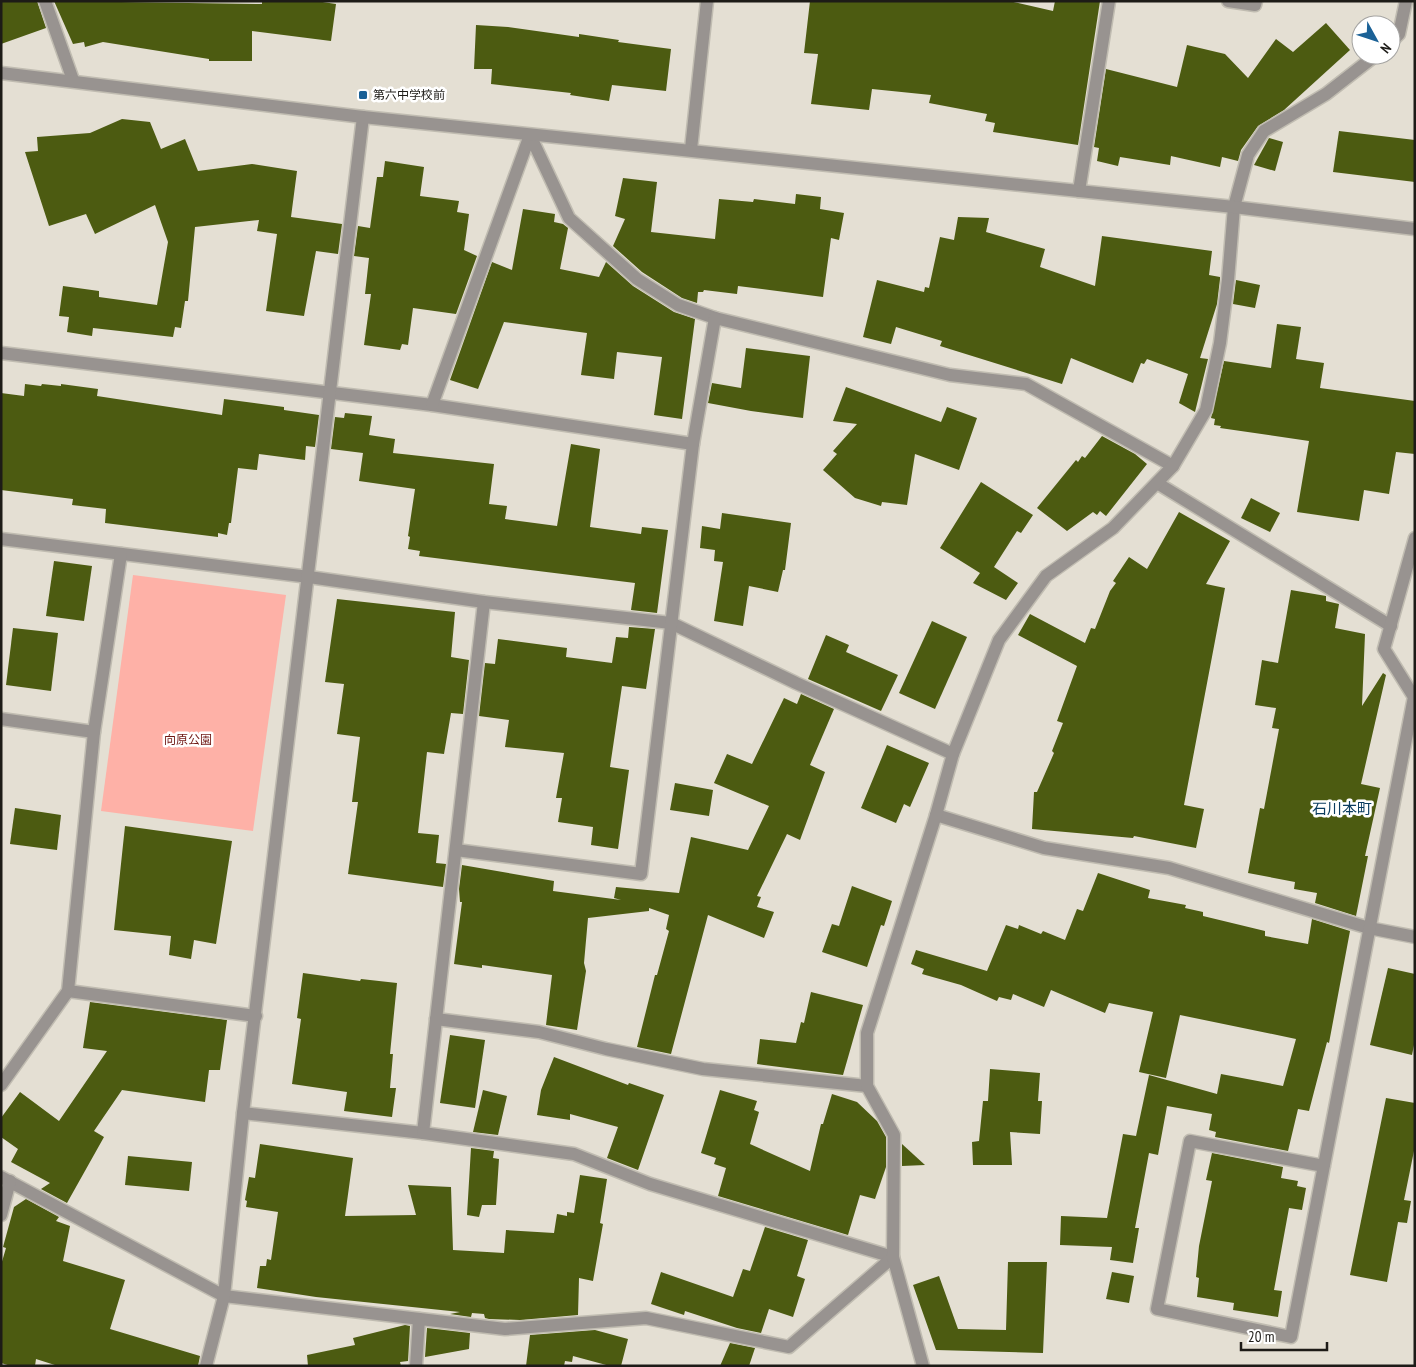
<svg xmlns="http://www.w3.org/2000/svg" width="1416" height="1367" viewBox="0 0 1416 1367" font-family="'PT Sans Narrow','Noto Sans JP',sans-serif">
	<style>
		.green { fill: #feb1a7 }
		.building { fill: #4c5b11 }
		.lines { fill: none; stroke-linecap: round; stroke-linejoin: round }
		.minor-casing { stroke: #c0bcb1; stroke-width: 15 }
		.tertiary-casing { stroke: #c0bcb1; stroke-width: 15 }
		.minor { stroke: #989390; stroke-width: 12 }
		.tertiary { stroke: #989390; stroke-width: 12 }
		.poi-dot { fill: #1b6196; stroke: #fff; stroke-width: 2 }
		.labels { text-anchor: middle; stroke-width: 5; stroke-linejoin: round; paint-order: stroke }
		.poi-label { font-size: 12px; fill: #1d1b17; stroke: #fff; text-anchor: start }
		.park-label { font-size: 12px; fill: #701915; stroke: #fff }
		.quarter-label { font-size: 15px; fill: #0b3c60; stroke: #fff }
	</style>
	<rect width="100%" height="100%" fill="#e4dfd3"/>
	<path class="green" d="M133 575 286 595 253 831 101 811Z"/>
	<g class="building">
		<path d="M1 1H37L46 28 1 44Z"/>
		<path d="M54 1 262 4V1H316L336 4 331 41 252 31V61H209V59L103 42 85 47 84 42 73 44Z"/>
		<path d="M810 1H1009L1053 11 1055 1H1100L1078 145 993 132 995 123 985 121 987 114 929 103 931 95 872 89 869 110 811 104 818 54 804 53Z"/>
		<path d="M1326 23 1350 50 1284 110 1258 126 1241 150 1238 161 1222 157 1220 167 1171 156 1170 165 1120 157 1118 166 1097 161 1099 148 1094 147 1106 69 1177 87 1187 45 1225 54 1248 78 1276 39 1293 52Z"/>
		<path d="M476 25 508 27 579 37V34L619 40 618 42 671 49 666 91 612 85 609 101 570 95 571 93 491 84 492 69H474Z"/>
		<path d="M122 119 150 122 161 149 185 139 198 171 252 164 297 171 291 217 342 224 338 254 316 251 304 316 266 311 277 234 257 231 259 220 195 227 188 301H185L181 328 175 327 173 337 93 328 92 336 67 332 69 317 59 316 63 286 99 291V297L157 305 168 242 155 205 95 234 86 214 49 226 25 152 38 151 37 137 90 133Z"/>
		<path d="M1339 131 1415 140V182L1333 172Z"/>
		<path d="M1269 138 1283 142 1275 171 1254 165Z"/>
		<path d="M385 161 424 167 420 196 459 201 457 212 469 214 464 250 477 256 456 314 413 308 408 345 402 344 400 350 364 345 371 294H365L369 258 354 256 358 226 370 228 377 177H383Z"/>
		<path d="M623 178 657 182 651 232 715 239 719 199 753 202 754 199 795 204 796 194 821 197 820 209 844 213 839 240 831 238 823 297 738 286 737 294 704 290 703 292H698L697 303 682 298 642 272 613 246 625 219 615 216Z"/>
		<path d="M523 209 555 214 554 222 563 224 568 228 560 269 599 277 606 262 633 286 674 312 695 319 682 419 654 415 662 357 617 352 614 379 581 375 587 333 504 322 478 389 450 380 492 262 512 270Z"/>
		<path d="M958 217 989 218 986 232 1045 249 1040 267 1095 286 1102 236 1212 251 1209 275 1220 277V279L1217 304 1200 358 1208 359 1195 412 1179 403 1188 374 1147 359 1144 364 1141 363 1133 383 1071 358 1062 384 940 346 942 341 896 327 891 344 863 337 877 280 924 292 925 287 929 288 940 237 954 240Z"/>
		<path d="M1236 280 1260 285 1255 308 1233 304Z"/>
		<path d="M1277 324 1301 327 1296 359 1324 363 1320 388 1415 401V454L1396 452 1389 494 1364 490 1359 521 1297 512 1309 441 1220 428 1221 426 1214 425 1215 419 1211 418 1224 361 1271 368Z"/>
		<path d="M746 348 810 356 803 418 751 411 708 403 712 383 741 388Z"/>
		<path d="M25 384 41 386 42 384 61 386V384L98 389 97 396 222 415 224 399 284 407V410L319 415 315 447 306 446 305 460 259 454 257 470 238 468 231 523H229L227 535 218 533V537L105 523 106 509 72 505 73 499 1 490V393L24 396Z"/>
		<path d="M846 387 941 422 947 407 977 418 959 470 915 454 907 505 882 502 881 506 855 498 823 470 837 454 833 451 857 424 833 421Z"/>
		<path d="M345 413 372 416 369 435 395 439 393 453 494 464 489 504 507 506 505 519 557 526 571 444 600 449 590 527 641 534 642 527 668 530 657 613 631 610 635 583 419 556 420 551 408 549 410 537 408 536 415 489 359 481 363 453 331 449 335 417 344 418Z"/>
		<path d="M1102 436 1135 454 1147 464 1106 516 1100 511 1097 515 1093 512 1067 531 1037 508 1076 460 1078 462 1082 456 1085 458Z"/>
		<path d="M981 482 1033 515 1021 533 1017 531 994 567 1018 583 1006 600 973 583 980 573 940 548Z"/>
		<path d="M1251 498 1280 513 1270 532 1241 518Z"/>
		<path d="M1179 512 1230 541 1206 584 1225 588 1184 805 1204 809 1196 848 1134 836 1133 838 1032 829 1034 792H1037L1054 753 1052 751 1063 723 1057 721 1077 666 1018 635 1030 614 1085 643 1091 628 1095 629 1110 591 1116 583 1113 581 1129 557 1147 569Z"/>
		<path d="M722 513 791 523 785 570H783L778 592 749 586 743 626 714 621 723 562 714 561 715 550 700 548 702 526 720 529Z"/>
		<path d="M54 561 92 566 84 621 46 616Z"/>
		<path d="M1291 590 1326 596V601L1339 604 1335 628 1365 634 1362 706 1383 673 1386 675 1361 784 1380 788 1365 856H1368L1356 916 1315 903 1317 893 1294 889 1295 882 1248 873 1260 808 1264 809 1279 729 1272 728 1276 708 1255 705 1262 660 1278 663Z"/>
		<path d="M337 599 455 612 451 657 469 660 463 714 451 713 444 754 427 752 418 833 439 835 436 863 446 864 443 887 348 874 358 802H352L360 737 337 734 344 684 325 682Z"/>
		<path d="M932 621 967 637 935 709 899 693Z"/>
		<path d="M629 627 655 629 646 689 622 686 610 767 629 770 618 849 591 845 593 827 558 822 562 798H556L564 753 505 747 509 720 479 716 485 663 495 664 498 639 567 648 566 657 612 663 616 637 628 638Z"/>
		<path d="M13 628 58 633 51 691 6 685Z"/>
		<path d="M826 635 849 645 846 652 898 675 881 711 808 679Z"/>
		<path d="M801 694 834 709 810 765 825 772 800 840 787 834 757 896 761 897 757 907 774 912 764 938 708 915 671 1054 637 1047 655 975H657L669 931 666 929 669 915 649 908V911L588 918 584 963 586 971 577 1030 546 1025 552 975 482 965V968L454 964 462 902H460L459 889 462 865 554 881 553 891 621 900 614 898 616 887 679 893 691 837 748 850 769 806 714 783 727 754 752 764 784 698 797 704Z"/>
		<path d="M887 745 929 763 910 807 904 804 896 823 861 808Z"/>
		<path d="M675 783 713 790 709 816 670 810Z"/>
		<path d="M15 808 61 815 57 850 10 844Z"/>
		<path d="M125 826 232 841 216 944 194 940 191 959 169 955 171 936 114 930Z"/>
		<path d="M1098 873 1150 890 1148 898 1186 905 1185 908 1203 912V916L1265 931V936L1308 944 1312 919 1350 931 1329 1043 1327 1042 1309 1111 1298 1109 1288 1151 1215 1137 1216 1132 1209 1130 1212 1114 1167 1106 1158 1155 1149 1153 1135 1228H1139L1133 1263 1110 1260 1112 1247 1060 1245 1061 1216 1107 1218 1123 1134 1136 1136 1149 1075 1217 1094 1221 1074 1283 1086 1296 1039 1180 1015 1166 1078 1139 1072 1153 1012 1109 1003 1105 1013 1051 990 1044 1007 1013 994 1011 1000 999 997 997 1001 961 985 922 974 924 969 911 964 916 950 987 971 1006 925 1018 929 1019 925 1041 934 1043 931 1065 940 1077 909 1083 911Z"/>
		<path d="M852 886 892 901 884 926 881 925 867 967 822 952 832 924 839 926Z"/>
		<path d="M1388 968 1415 974V1040L1412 1055 1370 1045Z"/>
		<path d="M303 973 360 981 361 979 397 983 390 1054H393L390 1088H396L392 1117 344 1111 347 1092 292 1084 301 1019 297 1018Z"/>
		<path d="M811 992 863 1005 843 1075 757 1064 760 1039 796 1043 801 1022 804 1023Z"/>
		<path d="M90 1002 227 1020 220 1070H209L205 1102 122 1090 94 1131 104 1137 67 1203 41 1189 50 1183 11 1162 18 1149 1 1137V1118L20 1092 59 1121 107 1051 83 1048Z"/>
		<path d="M450 1035 485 1040 475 1108 440 1103Z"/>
		<path d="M554 1057 628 1085 629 1083 664 1095 638 1170 607 1158 618 1127 570 1114V1120L537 1115 541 1090Z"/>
		<path d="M990 1069 1040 1073 1038 1101H1042L1040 1134 1010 1132 1012 1165H973L972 1142 979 1141 983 1101H988Z"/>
		<path d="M483 1090 507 1096 498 1135 473 1132Z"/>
		<path d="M720 1090 757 1101 754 1110 759 1112 750 1144 810 1171 821 1124H823L832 1094 857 1102 877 1121 886 1137V1167L875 1199 860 1195 848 1235 718 1196 726 1168 714 1164 716 1158 701 1153Z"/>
		<path d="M1386 1098 1415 1103V1146L1404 1200 1411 1201 1407 1223 1398 1222 1387 1282 1350 1275Z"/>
		<path d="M260 1144 353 1158 345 1216 416 1215 408 1185 451 1187 453 1250 504 1253 506 1230 554 1233 557 1214 567 1216V1212L574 1213 580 1175 607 1179 600 1223 603 1224 593 1281 579 1278 578 1315 520 1320 489 1319 485 1318 484 1314 472 1313 471 1317 450 1314 460 1312 316 1297 257 1288 260 1266H266L267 1259 271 1260 278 1212 246 1207 247 1201 245 1200 249 1177 255 1178Z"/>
		<path d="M902 1144 925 1165 902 1166Z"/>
		<path d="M471 1148 494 1151 493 1158 499 1159 496 1205H482L479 1217 467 1215Z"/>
		<path d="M1212 1153 1283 1167 1281 1178 1298 1181 1297 1186 1306 1188 1302 1210 1289 1208 1274 1290 1282 1291 1278 1317 1233 1310 1234 1303 1197 1297 1199 1278 1196 1277 1199 1246 1212 1181 1206 1180Z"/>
		<path d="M128 1156 192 1162 189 1191 125 1185Z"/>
		<path d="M26 1199 59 1217 56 1221 70 1226 63 1261 125 1280 110 1329 200 1356 198 1366H58L36 1359 35 1366H11L1 1363V1265L6 1248 3 1247 14 1207Z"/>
		<path d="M765 1227 808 1240 797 1276 805 1279 793 1317 769 1309 761 1333 737 1328 685 1311 684 1315 651 1304 661 1272 733 1297 743 1269 750 1271Z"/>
		<path d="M1008 1262H1047L1043 1353 936 1350 913 1285 939 1276 958 1329 1006 1330Z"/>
		<path d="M1112 1272 1134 1276 1129 1303 1106 1299Z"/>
		<path d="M405 1325 410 1326 408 1361 400 1362 401 1366H308L307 1355 355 1345 353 1338Z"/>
		<path d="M427 1328 470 1333 469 1349 425 1357Z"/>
		<path d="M595 1330 628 1339 621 1366H610L573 1356 572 1362 565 1361 564 1366H526L530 1335Z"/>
		<path d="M730 1343 755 1348 749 1366H720Z"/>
	</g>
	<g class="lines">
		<defs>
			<g id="minor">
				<path d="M45 1 73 80"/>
				<path d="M1228 1 1255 5 1256 1"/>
				<path d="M1391 42 1399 34 1406 1"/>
				<path d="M691 149 707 1"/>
				<path d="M1079 191 1109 1"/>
				<path d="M1 353 432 405 693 444"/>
				<path d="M432 405 530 135 569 218 637 279 678 305 715 318 950 375 1026 384 1173 466"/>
				<path d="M1157 483 1391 626"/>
				<path d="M1 539 309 577 484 602 671 623 796 683 953 754"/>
				<path d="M1 719 94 732"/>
				<path d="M936 815 1044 848 1169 868 1369 928 1415 937"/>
				<path d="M456 850 641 874 693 444 715 318"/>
				<path d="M68 991 256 1016"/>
				<path d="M436 1019 539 1032 606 1049 703 1069 867 1086"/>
				<path d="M1 1085 68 991 94 732 121 554"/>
				<path d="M243 1113 423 1133 484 602"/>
				<path d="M423 1133 574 1154 650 1184 893 1257"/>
				<path d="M1324 1166 1190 1141 1157 1309 1291 1337 1414 697 1384 649 1415 538"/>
				<path d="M1 1177 224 1296 505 1329 646 1318 789 1347 893 1257"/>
				<path d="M1 1215 10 1181"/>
				<path d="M206 1366 224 1296 243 1113 363 117"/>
				<path d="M416 1366 419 1319"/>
				<path d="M923 1366 893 1257 894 1135 867 1086V1033L936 815 953 754 999 640 1046 576 1113 528 1173 466 1206 410 1220 343 1228 280 1234 207 1248 155 1264 131 1326 94 1376 55"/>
			</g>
			<path id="tertiary" d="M1 73 363 117 1234 207 1415 229"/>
		</defs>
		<use href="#minor" class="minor-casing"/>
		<use href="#tertiary" class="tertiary-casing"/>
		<use href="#minor" class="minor"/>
		<use href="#tertiary" class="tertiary"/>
	</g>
	<rect class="poi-dot" x="358" y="90" width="10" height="10" rx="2.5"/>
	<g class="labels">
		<g class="poi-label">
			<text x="373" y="99">第六中学校前</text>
		</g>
		<g class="park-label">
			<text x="188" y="744">向原公園</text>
		</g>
		<g class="quarter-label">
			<text x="1342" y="814">石川本町</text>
		</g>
	</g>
	<rect width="1416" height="1367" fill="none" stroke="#1d1b17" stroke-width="5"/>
	<g transform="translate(1376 40) rotate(130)"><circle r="24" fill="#ffffff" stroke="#a5a4a2"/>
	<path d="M0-4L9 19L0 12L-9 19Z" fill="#1b6196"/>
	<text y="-8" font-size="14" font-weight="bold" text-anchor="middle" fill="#1d1b17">N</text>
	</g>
	<path d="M1241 1342v8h86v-8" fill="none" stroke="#1d1b17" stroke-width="2.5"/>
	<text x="1248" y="1342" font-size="15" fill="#1d1b17" stroke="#ffffff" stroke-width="4" paint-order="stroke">20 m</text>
</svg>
